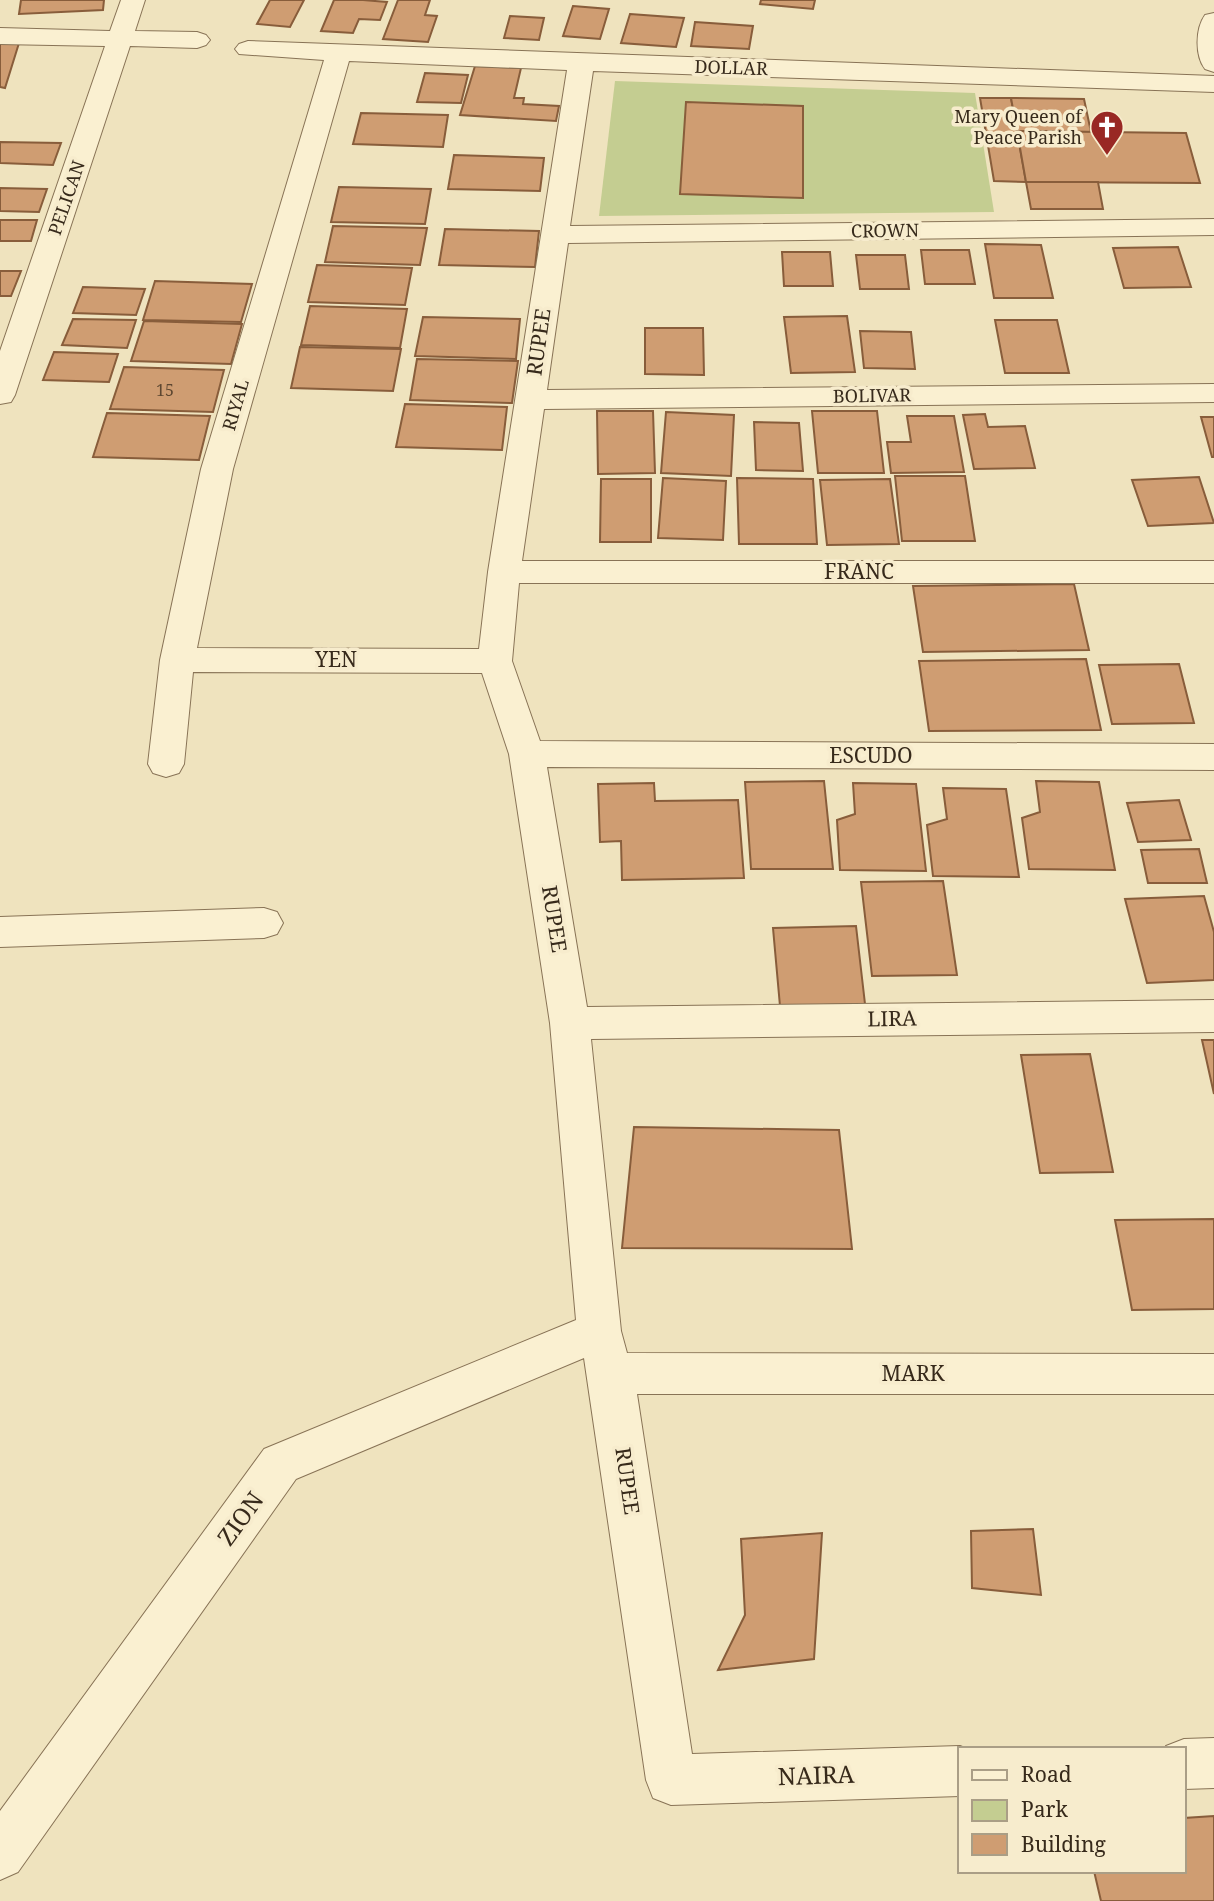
<svg xmlns="http://www.w3.org/2000/svg" width="1214" height="1901" viewBox="0 0 1214 1901" font-family="'Noto Serif',serif">
	<style>
		.green { fill: #c4cd91 }
		.building { fill: #cf9d72; stroke: #885d3b; stroke-width: 2 }
		.lines { fill: none; stroke-linecap: round; stroke-linejoin: round }
		.minor-casing { stroke: #887356; stroke-width: 2 }
		.minor { fill: #faf0d1; fill-rule: evenodd }
		.labels { text-anchor: middle; stroke-width: 7; stroke-linejoin: round; paint-order: stroke }
		.far-number-label { font-size: 16px; fill: #5d4731 }
		.far-street-label { font-size: 18px; fill: #372a1b; stroke: #f7eccd }
		.far-poi-label { font-size: 18px; fill: #372a1b; stroke: #f7eccd; text-anchor: end }
		.street-label { font-size: 21px; fill: #372a1b; stroke: #f7eccd }
		.near-street-label { font-size: 24px; fill: #372a1b; stroke: #f7eccd }
	</style>
	<rect width="100%" height="100%" fill="#efe3be"/>
	<path class="green" d="M615 81 975 93 994 212 599 216Z"/>
	<g class="building">
		<path d="M21 0H104L103 10 19 14Z"/>
		<path d="M270 0H304L290 27 257 24Z"/>
		<path d="M334 0H363L387 2 380 20 359 19 353 33 321 31Z"/>
		<path d="M398 0H430L425 15 437 16 428 42 383 39Z"/>
		<path d="M761 0H815L813 9 760 4Z"/>
		<path d="M573 6 609 9 600 39 563 36Z"/>
		<path d="M630 14 684 18 676 47 621 43Z"/>
		<path d="M510 16 544 18 539 40 504 38Z"/>
		<path d="M695 22 753 26 749 49 691 46Z"/>
		<path d="M0 43H19L5 88 0 87Z"/>
		<path d="M475 66 521 68 514 98H524L523 104 559 106 556 121 460 115Z"/>
		<path d="M425 73 468 75 461 103 417 102Z"/>
		<path d="M980 98H1011L1026 182 994 181Z"/>
		<path d="M1011 98 1084 99 1091 132 1017 131Z"/>
		<path d="M686 102 803 106V198L680 194Z"/>
		<path d="M361 113 448 115 443 147 353 144Z"/>
		<path d="M1017 131 1186 133 1200 183 1026 182Z"/>
		<path d="M0 142 61 143 53 165 0 163Z"/>
		<path d="M454 155 544 158 540 191 448 189Z"/>
		<path d="M1026 182H1098L1103 209H1031Z"/>
		<path d="M339 187 431 189 425 224 331 222Z"/>
		<path d="M0 188 47 189 39 212 0 211Z"/>
		<path d="M0 220H37L31 241H0Z"/>
		<path d="M333 226 427 228 420 265 325 262Z"/>
		<path d="M445 229 539 231 535 267 439 265Z"/>
		<path d="M985 244 1041 245 1053 298H994Z"/>
		<path d="M1178 247 1191 287 1124 288 1113 248Z"/>
		<path d="M921 250H969L975 284H925Z"/>
		<path d="M782 252H830L833 286H784Z"/>
		<path d="M856 255H905L909 289H860Z"/>
		<path d="M317 265 412 268 405 305 308 302Z"/>
		<path d="M0 271H21L11 296H0Z"/>
		<path d="M155 281 252 284 241 322 143 320Z"/>
		<path d="M83 287 145 289 136 315 73 313Z"/>
		<path d="M310 306 407 309 400 348 301 345Z"/>
		<path d="M847 316 855 372 791 373 784 317Z"/>
		<path d="M423 317 520 319 516 359 415 356Z"/>
		<path d="M73 319 136 320 127 348 62 345Z"/>
		<path d="M995 320H1057L1069 373H1005Z"/>
		<path d="M144 321 242 324 231 364 131 361Z"/>
		<path d="M645 328H703L704 375 645 374Z"/>
		<path d="M860 331 911 332 915 369 864 368Z"/>
		<path d="M300 347 401 349 393 391 291 388Z"/>
		<path d="M54 352 118 354 109 382 43 380Z"/>
		<path d="M417 359 518 361 512 403 410 400Z"/>
		<path d="M124 367 224 370 213 412 110 409Z"/>
		<path d="M405 404 507 407 502 450 396 447Z"/>
		<path d="M597 411H653L655 473 598 474Z"/>
		<path d="M812 411H877L884 473H818Z"/>
		<path d="M666 412 734 415 731 476 661 473Z"/>
		<path d="M107 413 210 416 199 460 93 457Z"/>
		<path d="M985 414 988 427 1025 426 1035 468 974 469 963 415Z"/>
		<path d="M907 416H954L964 472 891 473 887 442H911Z"/>
		<path d="M1201 417H1214V457H1212Z"/>
		<path d="M754 422 799 423 803 471 756 470Z"/>
		<path d="M895 476H965L975 541H902Z"/>
		<path d="M1199 477 1214 523 1148 526 1132 480Z"/>
		<path d="M663 478 726 481 723 540 658 538Z"/>
		<path d="M737 478 813 479 817 544H739Z"/>
		<path d="M601 479H651V542H600Z"/>
		<path d="M890 479 899 544 827 545 820 480Z"/>
		<path d="M1074 584 1089 650 923 652 913 586Z"/>
		<path d="M1086 659 1101 730 929 731 919 661Z"/>
		<path d="M1179 664 1194 723 1112 724 1099 665Z"/>
		<path d="M824 781 833 869H751L745 782Z"/>
		<path d="M1036 781 1099 782 1115 870 1029 869 1022 818 1040 812Z"/>
		<path d="M654 783 655 801 738 800 744 878 622 880 621 841 600 842 598 784Z"/>
		<path d="M853 783 916 784 926 871 840 870 837 820 855 814Z"/>
		<path d="M943 788 1006 789 1019 877 933 876 927 825 947 819Z"/>
		<path d="M1179 800 1191 840 1138 842 1127 803Z"/>
		<path d="M1199 849 1207 883H1148L1141 850Z"/>
		<path d="M943 881 957 975 872 976 861 882Z"/>
		<path d="M1204 896 1214 932V980L1147 983 1125 899Z"/>
		<path d="M856 926 865 1004 780 1006 773 928Z"/>
		<path d="M1202 1040H1214V1094Z"/>
		<path d="M1090 1054 1113 1172 1040 1173 1021 1055Z"/>
		<path d="M634 1127 839 1130 852 1249 622 1248Z"/>
		<path d="M1214 1219V1309L1132 1310 1115 1220Z"/>
		<path d="M1033 1529 1041 1595 972 1588 971 1531Z"/>
		<path d="M822 1533 814 1659 718 1670 745 1615 741 1539Z"/>
		<path d="M1214 1816V1901H1101L1094 1871H1184V1818Z"/>
	</g>
	<g class="lines">
		<defs>
			<g id="minor">
				<path d="M121 0H145L135 31 197 32 206 35 210 40 206 45 197 48 130 46 15 395 11 402 0 404V351L105 46 0 44V28L110 31Z"/>
				<path d="M1214 13V72L1205 69C1195 56 1195 29 1205 15Z"/>
				<path d="M248 41 1214 76V92L593 71 570 226 1214 219V235L568 243 547 390 1214 384V402L544 409 522 561H1214V583H519L512 661 540 741 1214 744V770L547 767 587 1007 1214 1000V1032L591 1039 621 1331 627 1353 1214 1354V1394H637L692 1754 960 1746 967 1749H960V1796L671 1805 653 1798 646 1780 584 1358 296 1479 18 1872 0 1880V1811L264 1449 576 1320 550 1023 509 754 482 673 193 672 184 764 179 773 166 777 153 773 148 764 160 660 201 469 324 60 239 54 235 49 239 44ZM349 61 567 70 488 572 479 649 197 648 233 469Z"/>
				<path d="M264 908 277 912 283 923 277 934 264 938 0 947V917Z"/>
				<path d="M1214 1738V1788L1184 1789V1749H1165L1166 1746 1184 1739Z"/>
			</g>
		</defs>
		<use href="#minor" class="minor-casing"/>
		<use href="#minor" class="minor"/>
	</g>
	<defs>
		<symbol id="church-pin" viewBox="-11 -11 22 30"><path d="M0 17L-7.5 6A9.5 9.5 0 1 1 7.5 6Z" fill="#992824" stroke="#f7eccd"/><path d="M-1.2-6h2.4v3.5h3.3v2.4h-3.3V6h-2.4V-.1h-3.3v-2.4h3.3Z" fill="#fff"/></symbol>
	</defs>
	<g fill-rule="evenodd">
		<use href="#church-pin" x="1088" y="108" width="38" height="52"/>
	</g>
	<g class="labels">
		<g class="far-number-label">
			<text x="165" y="396">15</text>
		</g>
		<g class="far-street-label">
			<text transform="translate(731 68) rotate(2)" y="6">DOLLAR</text>
			<text transform="translate(67 198) rotate(-71)" y="6">PELICAN</text>
			<text transform="translate(885 231) rotate(-1)" y="6">CROWN</text>
			<text transform="translate(872 396) rotate(-1)" y="6">BOLIVAR</text>
			<text transform="translate(236 405) rotate(-74)" y="6">RIYAL</text>
		</g>
		<g class="far-poi-label">
			<text x="1082" y="123">Mary Queen of<tspan x="1082" dy="21">Peace Parish</tspan></text>
		</g>
		<g class="street-label">
			<text transform="translate(539 342) rotate(-82)" y="7">RUPEE</text>
			<text x="859" y="579">FRANC</text>
			<text x="336" y="667">YEN</text>
			<text x="871" y="763">ESCUDO</text>
			<text transform="translate(554 919) rotate(81)" y="7">RUPEE</text>
			<text transform="translate(892 1019) rotate(-1)" y="7">LIRA</text>
			<text x="913" y="1381">MARK</text>
			<text transform="translate(627 1481) rotate(82)" y="7">RUPEE</text>
		</g>
		<g class="near-street-label">
			<text transform="translate(241 1519) rotate(-54)" y="8">ZION</text>
			<text transform="translate(816 1776) rotate(-2)" y="8">NAIRA</text>
		</g>
	</g>
	<rect x="958" y="1747" width="228" height="126" fill="#f7eccd" stroke="#aa9e86" stroke-width="2"/>
	<rect x="972" y="1770" width="35" height="10" fill="#faf0d1" stroke="#aa9e86" stroke-width="2"/>
	<text x="1021" y="1782" font-size="21" fill="#372a1b">Road</text>
	<rect x="972" y="1800" width="35" height="21" fill="#c4cd91" stroke="#aa9e86" stroke-width="2"/>
	<text x="1021" y="1817" font-size="21" fill="#372a1b">Park</text>
	<rect x="972" y="1834" width="35" height="21" fill="#cf9d72" stroke="#aa9e86" stroke-width="2"/>
	<text x="1021" y="1852" font-size="21" fill="#372a1b">Building</text>
</svg>
